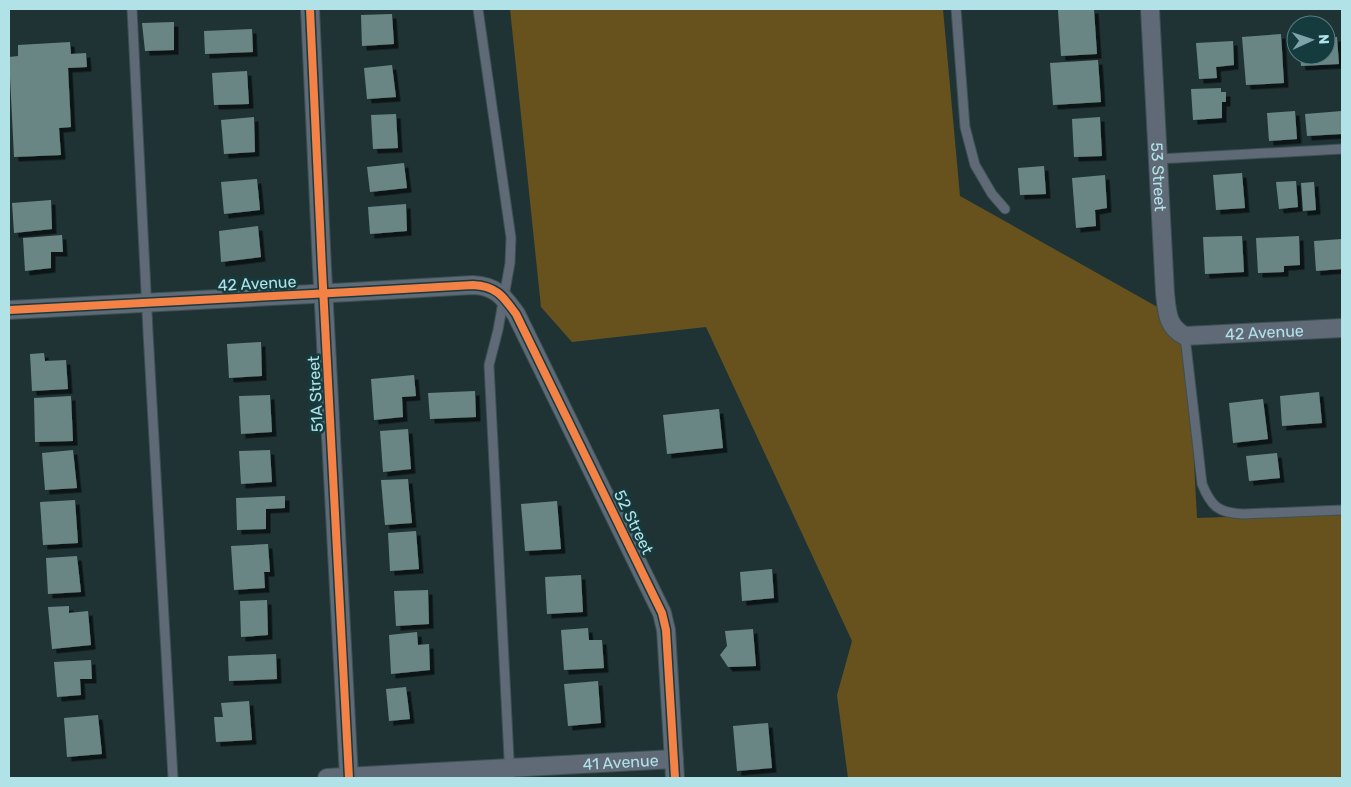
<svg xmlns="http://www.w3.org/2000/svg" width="1351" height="787" viewBox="0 0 1351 787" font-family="Rubik,sans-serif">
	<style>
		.green { fill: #67521e }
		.building { fill: #6a8684; filter: url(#shadow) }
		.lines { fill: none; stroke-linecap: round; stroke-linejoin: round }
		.lane-casing { stroke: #3b5153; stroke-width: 11 }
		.street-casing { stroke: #3b5153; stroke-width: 20 }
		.lane { stroke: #606976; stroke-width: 9 }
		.street { stroke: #606976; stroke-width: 18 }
		.cycleway-casing { stroke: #163b3e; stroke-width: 11 }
		.cycleway { stroke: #f48246; stroke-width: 8 }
		.labels { text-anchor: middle; stroke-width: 5; stroke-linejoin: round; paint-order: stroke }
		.street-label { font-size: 16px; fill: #b0e2e7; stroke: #163b3e }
	</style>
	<defs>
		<filter id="shadow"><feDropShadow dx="4.5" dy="4.5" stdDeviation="0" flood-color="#0009"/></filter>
	</defs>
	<rect width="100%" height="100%" fill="#1f3335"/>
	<path class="green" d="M510 9H943L960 196 1161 309 1187 334 1197 518 1342 513V778H848L837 695 852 641 706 327 572 342 541 307Z"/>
	<g class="building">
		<path d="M1083 9H1094L1097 54 1061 56 1058 10Z"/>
		<path d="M392 14 394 44 362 46 361 15Z"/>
		<path d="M174 22V50L145 51 142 23Z"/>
		<path d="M252 29 253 52 205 54 204 31Z"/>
		<path d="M1281 34 1284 83 1246 85 1242 37Z"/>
		<path d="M1337 37 1339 64 1301 66 1300 55H1326V38Z"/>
		<path d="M1233 41 1234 65 1216 67 1217 78 1199 79 1196 43Z"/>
		<path d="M70 42 71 54 86 53 87 67 68 68 71 127 59 128 61 155 14 157 9 57 18 56V45Z"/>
		<path d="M1098 60 1101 102 1053 105 1050 63Z"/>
		<path d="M392 65 396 97 367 99 364 68Z"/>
		<path d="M247 71 249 104 214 105 212 73Z"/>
		<path d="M1221 88V92H1226V102H1222V118L1193 120 1191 89Z"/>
		<path d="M1295 111 1297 139 1269 141 1267 113Z"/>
		<path d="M1342 111V134L1307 136 1305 114Z"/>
		<path d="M396 114 398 148 373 149 371 115Z"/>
		<path d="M254 117 255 152 224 154 221 120Z"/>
		<path d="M1100 117 1102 156 1074 157 1072 119Z"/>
		<path d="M404 163 407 188 370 192 367 167Z"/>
		<path d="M1044 166 1046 194 1020 195 1018 168Z"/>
		<path d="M1242 173 1245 208 1216 210 1213 175Z"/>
		<path d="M1105 175 1107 208 1095 210 1096 226 1076 228 1072 178Z"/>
		<path d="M257 179 260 210 224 214 221 182Z"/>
		<path d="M1296 181 1298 207 1279 209 1276 182Z"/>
		<path d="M1314 182 1316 210 1303 211 1301 183Z"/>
		<path d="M51 200 52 229 14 233 12 203Z"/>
		<path d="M406 204 407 231 370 234 368 207Z"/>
		<path d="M258 226 261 257 221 262 219 231Z"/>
		<path d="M62 235 63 252H51V268L25 271 23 238Z"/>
		<path d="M1242 236 1244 272 1205 274 1203 237Z"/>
		<path d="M1299 236 1300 265 1284 266V272L1258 273 1256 238Z"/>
		<path d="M1342 239V269L1316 271 1314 241Z"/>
		<path d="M261 342 262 376 229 378 227 344Z"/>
		<path d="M44 353 45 361 66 360 68 389 32 391 30 354Z"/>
		<path d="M414 375 416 396 402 397 403 417 374 420 371 379Z"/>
		<path d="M475 391 476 417 430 419 428 393Z"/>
		<path d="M1319 392 1322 423 1282 426 1280 396Z"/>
		<path d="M270 395 272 432 241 434 239 396Z"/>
		<path d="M71 396 73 441 35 442 34 398Z"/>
		<path d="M1263 399 1268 439 1233 443 1229 403Z"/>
		<path d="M719 409 723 448 667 454 663 415Z"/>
		<path d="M408 429 411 469 383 472 380 431Z"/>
		<path d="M73 450 77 488 45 490 42 453Z"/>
		<path d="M270 450 272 482 241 484 239 451Z"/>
		<path d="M1277 453 1280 478 1249 481 1246 456Z"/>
		<path d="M408 479 412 523 385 525 381 480Z"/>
		<path d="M285 496V508L266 509V529L237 530 236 498Z"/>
		<path d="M75 500 78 543 43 545 40 502Z"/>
		<path d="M557 501 561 549 525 551 521 504Z"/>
		<path d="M416 531 419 569 390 571 388 533Z"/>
		<path d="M268 544 270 572H264L265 588 234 590 231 546Z"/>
		<path d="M77 556 81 592 48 594 46 558Z"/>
		<path d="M772 569 774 598 742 601 740 572Z"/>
		<path d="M581 575 583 612 547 614 545 577Z"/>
		<path d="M428 590 429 624 396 626 394 591Z"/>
		<path d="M267 600 268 635 241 637 240 601Z"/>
		<path d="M69 606V613L88 611 91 645 52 649 48 607Z"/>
		<path d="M588 628 589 640H602L604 668 564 670 561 630Z"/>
		<path d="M753 629 756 666 728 667 720 655 727 646 725 631Z"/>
		<path d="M417 632 418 645 429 644 430 670 391 674 389 635Z"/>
		<path d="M276 654 277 679 229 681 228 656Z"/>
		<path d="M91 660 92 679H80L81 695 57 697 54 662Z"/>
		<path d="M598 681 601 723 568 726 564 684Z"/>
		<path d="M406 687 410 719 389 721 386 689Z"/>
		<path d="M249 701 252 740 216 742 214 717H223L221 703Z"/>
		<path d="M98 715 102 754 67 757 64 718Z"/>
		<path d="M768 723 772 768 737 771 733 726Z"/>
	</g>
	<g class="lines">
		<defs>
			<g id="lane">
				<path d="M132 9 148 332 173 778"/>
				<path d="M478 9 511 238 510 263 498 330 489 365 510 778"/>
				<path d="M956 9 965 127 975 165 992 194 1005 209"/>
				<path d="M1158 159 1342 149"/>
				<path d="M1185 336 1202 484C1211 506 1218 513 1243 514L1342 510"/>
			</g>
			<g id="street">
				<path d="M310 9 322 268 349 778"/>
				<path id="s1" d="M1150 9 1165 293C1167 312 1167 327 1185 336L1342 328"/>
				<path d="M9 310 351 292 473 285C496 286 503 296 516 314L662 613 666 630 675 778"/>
				<path id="s2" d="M327 778 674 759"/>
			</g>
		</defs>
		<use href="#lane" class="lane-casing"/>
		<use href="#street" class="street-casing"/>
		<use href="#lane" class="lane"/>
		<use href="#street" class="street"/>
		<defs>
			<g id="cycleway">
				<path d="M310 9 322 268 349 778"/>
				<path d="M9 310 351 292 473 285C496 286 503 296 516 314L662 613 666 630 675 778"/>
			</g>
		</defs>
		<use href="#cycleway" class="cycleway-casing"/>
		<use href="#cycleway" class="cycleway"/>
	</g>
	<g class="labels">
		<g class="street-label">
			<text dy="6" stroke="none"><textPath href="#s1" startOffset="168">53 Street</textPath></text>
			<text transform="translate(257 283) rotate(-3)" y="6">42 Avenue</text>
			<text dy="6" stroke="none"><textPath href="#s1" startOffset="414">42 Avenue</textPath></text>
			<text transform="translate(315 394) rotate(-93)" y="6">51A Street</text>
			<text transform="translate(634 522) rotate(64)" y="6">52 Street</text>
			<text dy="6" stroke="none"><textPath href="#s2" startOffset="294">41 Avenue</textPath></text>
		</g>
	</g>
	<rect width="1351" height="787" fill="none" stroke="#b0e2e7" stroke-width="20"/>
	<g transform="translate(1311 40) rotate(87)"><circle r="24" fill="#163b3e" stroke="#547e82"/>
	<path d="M0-4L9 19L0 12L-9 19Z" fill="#7da5a9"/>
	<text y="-8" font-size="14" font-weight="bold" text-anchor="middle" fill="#b0e2e7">N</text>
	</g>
</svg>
